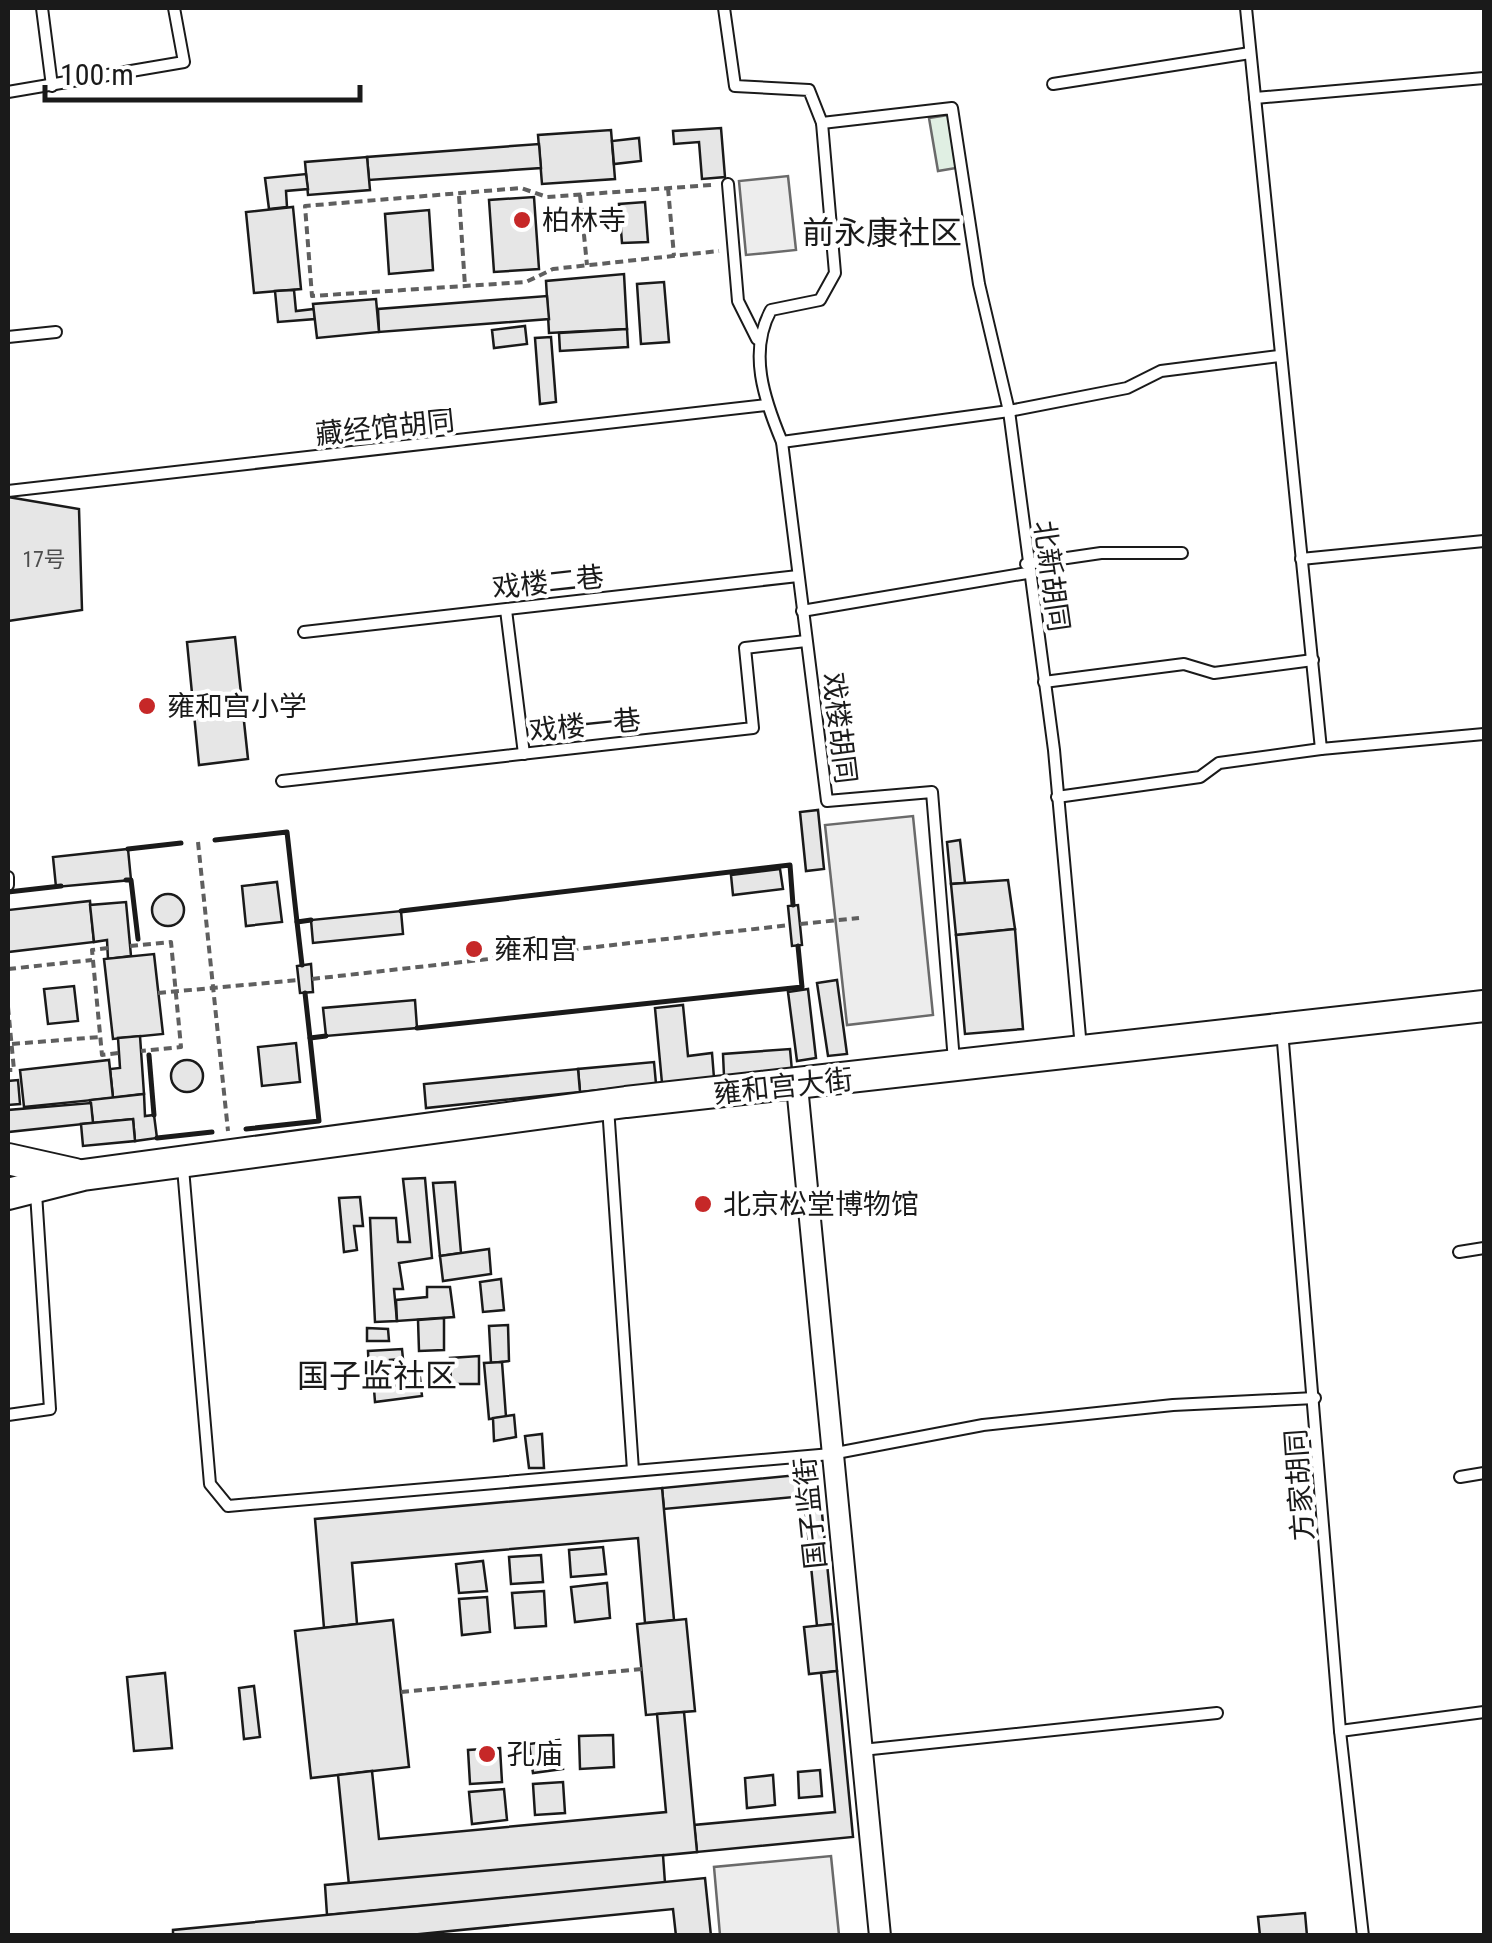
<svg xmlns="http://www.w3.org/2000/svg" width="1492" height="1943" viewBox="0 0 1492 1943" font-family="'Roboto Condensed','Noto Sans SC',sans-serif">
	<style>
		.green { fill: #e0efe3; stroke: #6a6a6a; stroke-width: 2.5 }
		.parking { fill: #ededed; stroke: #6a6a6a; stroke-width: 2.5 }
		.building { fill: #e6e6e6; stroke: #1a1a1a; stroke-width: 2.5 }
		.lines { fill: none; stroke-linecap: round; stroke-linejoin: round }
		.service-casing { stroke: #1a1a1a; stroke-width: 14 }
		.minor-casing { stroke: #1a1a1a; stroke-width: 24 }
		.primary-casing { stroke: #1a1a1a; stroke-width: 34 }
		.path { stroke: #5f5f5f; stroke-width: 4; stroke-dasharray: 8 5; stroke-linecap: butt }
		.service { stroke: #fff; stroke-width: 10 }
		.minor { stroke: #fff; stroke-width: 20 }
		.primary { stroke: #fff; stroke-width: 30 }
		.wall { stroke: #1a1a1a; stroke-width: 5 }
		.poi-dot { fill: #c62828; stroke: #fff; stroke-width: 4 }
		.labels { text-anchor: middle; stroke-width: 8; stroke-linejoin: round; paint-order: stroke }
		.number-label { font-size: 22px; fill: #4d4d4d }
		.poi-label { font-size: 28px; fill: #1a1a1a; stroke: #fff; text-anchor: start }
		.street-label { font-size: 28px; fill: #1a1a1a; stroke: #fff }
		.quarter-label { font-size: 32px; fill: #1a1a1a; stroke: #fff }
	</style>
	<rect width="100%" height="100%" fill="#fff"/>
	<path class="green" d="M948 115 956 168 938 171 929 118Z"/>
	<g class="parking">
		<path d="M788 176 796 250 746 255 739 181Z"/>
		<path d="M913 816 933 1015 847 1025 825 825Z"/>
		<path d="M831 1856 839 1935H720L714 1867Z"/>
	</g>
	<g class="building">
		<path d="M721 128 725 177 702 179 699 142 674 144 673 131Z"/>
		<path d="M611 130 615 179 542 184 538 135Z"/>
		<path d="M639 138 641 161 614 164 612 141Z"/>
		<path d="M539 144 541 168 369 180 367 157Z"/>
		<path d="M367 157 370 190 308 195 305 162Z"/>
		<path d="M306 174 308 189 286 191 287 207 269 209 265 178Z"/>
		<path d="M534 197 539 269 494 272 489 200Z"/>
		<path d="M645 202 648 242 622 243 619 204Z"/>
		<path d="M293 207 301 289 254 293 246 212Z"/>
		<path d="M429 210 433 270 389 274 385 214Z"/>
		<path d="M624 274 627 329 549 333 546 281Z"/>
		<path d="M664 282 669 342 641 344 637 284Z"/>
		<path d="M294 290 296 311 314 309 315 319 278 322 275 291Z"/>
		<path d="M547 296 549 319 379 332 378 309Z"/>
		<path d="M376 299 379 332 317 338 313 304Z"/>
		<path d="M525 326 527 344 494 348 492 330Z"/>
		<path d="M627 329 628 347 560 351 559 333Z"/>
		<path d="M551 337 556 402 540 404 535 338Z"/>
		<path d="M8 497 79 509 82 610 8 621Z"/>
		<path d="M235 637 248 759 199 765 187 642Z"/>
		<path d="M818 810 824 869 806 871 800 812Z"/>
		<path d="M960 840 965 883 951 884 947 842Z"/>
		<path d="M128 849 131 880 56 887 53 857Z"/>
		<path d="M780 869 783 889 733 895 731 875Z"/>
		<path d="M1008 880 1015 929 956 935 951 884Z"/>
		<path d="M277 882 282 922 246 926 242 886Z"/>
		<circle cx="168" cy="910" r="16"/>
		<path d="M90 901 94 942 8 952V910Z"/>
		<path d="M126 902 131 956 108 959 107 940 94 942 90 905Z"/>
		<path d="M798 905 802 945 792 946 788 906Z"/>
		<path d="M401 911 403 934 313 943 311 920Z"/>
		<path d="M1015 929 1023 1029 965 1034 956 935Z"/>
		<path d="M154 954 163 1034 113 1039 104 959Z"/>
		<path d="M311 964 313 992 300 993 297 966Z"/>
		<path d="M837 980 847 1054 828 1056 817 983Z"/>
		<path d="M74 986 78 1021 48 1024 44 989Z"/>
		<path d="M808 989 816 1058 797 1061 788 992Z"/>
		<path d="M415 1000 417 1028 326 1036 323 1008Z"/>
		<path d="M683 1005 688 1056 712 1053 714 1078 662 1083 655 1008Z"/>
		<path d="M140 1036 144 1094 113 1098 110 1069 120 1068 118 1038Z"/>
		<path d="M296 1043 300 1082 262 1086 258 1047Z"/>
		<path d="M790 1049 792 1071 724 1076 723 1054Z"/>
		<path d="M109 1060 113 1098 24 1107 20 1070Z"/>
		<circle cx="187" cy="1076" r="16"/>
		<path d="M654 1062 656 1084 580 1092 578 1069Z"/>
		<path d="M578 1069 580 1092 426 1108 424 1084Z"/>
		<path d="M18 1080 20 1104 8 1105V1081Z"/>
		<path d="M144 1094 145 1116 154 1115 157 1138 135 1141 133 1119 93 1123 90 1100Z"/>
		<path d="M91 1103 93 1123 8 1132V1110Z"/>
		<path d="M133 1119 135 1141 83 1146 81 1124Z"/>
		<path d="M425 1178 432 1258 399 1263 403 1289H394L397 1321 375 1322 370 1218H396L398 1242H410L403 1179Z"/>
		<path d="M455 1182 461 1253 440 1256 433 1183Z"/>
		<path d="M360 1197 363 1226H354L357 1250 344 1252 339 1198Z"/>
		<path d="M489 1249 491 1274 443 1281 440 1256Z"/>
		<path d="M501 1279 504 1310 483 1312 480 1282Z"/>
		<path d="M427 1287H450L454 1317 397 1321 396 1300 427 1297Z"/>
		<path d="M444 1318V1350L419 1351 418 1320Z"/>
		<path d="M508 1325 509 1361 491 1363 489 1326Z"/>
		<path d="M367 1328 388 1329 389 1341H367Z"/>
		<path d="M402 1349 403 1359 390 1360 391 1369 369 1372 368 1351Z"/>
		<path d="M479 1356V1384H451L450 1358Z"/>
		<path d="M502 1362 506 1417 489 1419 484 1363Z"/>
		<path d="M419 1369 422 1396 375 1402 374 1389 400 1385V1371Z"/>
		<path d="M514 1415 516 1437 494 1441 493 1418Z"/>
		<path d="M542 1434 544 1468H529L525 1436Z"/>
		<path d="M818 1473 833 1624 817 1626 804 1496 664 1509 662 1488Z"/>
		<path d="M662 1488 674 1620 645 1623 638 1538 352 1563 357 1624 324 1628 315 1519Z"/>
		<path d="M603 1547 606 1574 571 1577 569 1550Z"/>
		<path d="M541 1555 543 1582 511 1584 509 1557Z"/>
		<path d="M483 1561 487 1591 459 1593 456 1564Z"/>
		<path d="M607 1583 610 1618 575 1622 571 1587Z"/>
		<path d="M544 1591 546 1626 515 1628 512 1593Z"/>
		<path d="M487 1597 490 1632 462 1635 459 1599Z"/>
		<path d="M686 1619 695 1711 646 1715 637 1624Z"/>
		<path d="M393 1620 409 1767 311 1778 295 1631Z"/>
		<path d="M833 1624 837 1671 809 1674 804 1627Z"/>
		<path d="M837 1671 853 1837 697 1852 694 1825 835 1812 821 1673Z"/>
		<path d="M165 1673 172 1748 134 1751 127 1677Z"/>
		<path d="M254 1686 260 1737 244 1739 239 1688Z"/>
		<path d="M684 1712 697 1852 349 1885 338 1775 372 1771 379 1839 666 1812 657 1714Z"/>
		<path d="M613 1735 614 1767 580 1769 579 1736Z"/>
		<path d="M559 1740 563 1769 533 1773 529 1744Z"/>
		<path d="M500 1748 502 1782 470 1784 468 1750Z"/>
		<path d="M820 1770 822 1796 799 1798 798 1772Z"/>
		<path d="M773 1775 775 1805 747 1808 745 1778Z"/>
		<path d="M563 1782 565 1813 535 1815 533 1784Z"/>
		<path d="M504 1789 507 1820 472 1824 469 1792Z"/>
		<path d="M663 1855 665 1883 327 1915 325 1885Z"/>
		<path d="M705 1878 711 1936H676L673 1909 400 1936H173V1930Z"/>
		<path d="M1305 1913 1307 1936H1260L1258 1917Z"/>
	</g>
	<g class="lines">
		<defs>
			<g id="service">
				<path d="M42 8 52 86"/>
				<path d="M724 8 735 86 809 90 822 123"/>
				<path d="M1246 8 1321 749 1484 734"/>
				<path d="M1053 84 1250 53"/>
				<path d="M8 92 184 62 174 8"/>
				<path d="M1255 98 1484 78"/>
				<path d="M728 184 738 301 757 339"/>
				<path d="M8 337 56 332"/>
				<path d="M782 442 1009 411 1127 388 1161 371 1279 356"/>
				<path d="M8 491 766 405"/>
				<path d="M1301 559 1484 541"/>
				<path d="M1026 564 1101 553H1182"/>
				<path d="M506 610 524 754"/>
				<path d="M802 611 1027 573"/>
				<path d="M304 632 798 576"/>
				<path d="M1044 682 1184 664 1214 673 1313 660"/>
				<path d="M282 781 753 728 745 648 806 641"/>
				<path d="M1057 797 1200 777 1219 763 1321 749"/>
				<path d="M8 877V885"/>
				<path d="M1282 1030 1340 1731 1363 1936"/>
				<path d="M954 1061 932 792 827 801 782 442C764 399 748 352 771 310L820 300 835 273 822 123 952 108 979 284 1009 411 1054 750 1081 1048"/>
				<path d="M608 1107 633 1470"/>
				<path d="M183 1168 210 1484 228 1506 831 1454 983 1425 1173 1405 1315 1398"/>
				<path d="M1459 1252 1484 1248"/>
				<path d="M8 1415 50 1409 36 1193"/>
				<path d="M1460 1477 1484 1473"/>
				<path d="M1340 1731 1484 1712"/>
				<path d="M862 1750 1217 1713"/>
			</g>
			<path id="minor" d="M797 1086 880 1936"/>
			<g id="primary">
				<path d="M8 1159 75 1174"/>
				<path d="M8 1194 83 1175 626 1102 1484 1006"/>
			</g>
		</defs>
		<use href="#service" class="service-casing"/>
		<use href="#minor" class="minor-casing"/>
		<use href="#primary" class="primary-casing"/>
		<g class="path">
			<path d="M711 185 547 197 521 188 305 206 312 296 526 282 553 269 719 251"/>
			<path d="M668 188 674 256"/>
			<path d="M580 195 587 265"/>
			<path d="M459 196 465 286"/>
			<path d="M198 842 228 1131"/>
			<path d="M800 924 859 918"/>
			<path d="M130 946 171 942 181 1047 141 1051"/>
			<path d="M108 948 92 950 102 1055 119 1053"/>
			<path d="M8 969 92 960"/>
			<path d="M312 979 790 925"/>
			<path d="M158 993 299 980"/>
			<path d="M8 1007 14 1070H8"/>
			<path d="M12 1044 100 1037"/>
			<path d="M401 1692 642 1669"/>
		</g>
		<use href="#service" class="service"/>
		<use href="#minor" class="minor"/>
		<use href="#primary" class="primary"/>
		<g class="wall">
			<path d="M215 840 287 832 297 922 311 920"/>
			<path d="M128 849 181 843"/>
			<path d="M126 880H131L138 939"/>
			<path d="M8 892 61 886"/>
			<path d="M401 911 790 865 793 905"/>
			<path d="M297 922 302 965"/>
			<path d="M305 993 310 1038"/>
			<path d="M417 1028 802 987 798 946"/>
			<path d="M149 1055 154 1115"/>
			<path d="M246 1129 319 1121 310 1038 326 1036"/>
			<path d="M157 1138 212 1132"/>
		</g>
	</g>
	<g class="poi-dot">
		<circle cx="522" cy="220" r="10"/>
		<circle cx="147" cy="706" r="10"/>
		<circle cx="474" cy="949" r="10"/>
		<circle cx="703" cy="1204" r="10"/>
		<circle cx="487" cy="1754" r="10"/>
	</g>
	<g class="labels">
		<g class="number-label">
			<text x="44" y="567">17号</text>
		</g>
		<g class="poi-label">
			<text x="542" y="230">柏林寺</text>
			<text x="167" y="716">雍和宫小学</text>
			<text x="494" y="959">雍和宫</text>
			<text x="723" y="1214">北京松堂博物馆</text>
			<text x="507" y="1764">孔庙</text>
		</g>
		<g class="street-label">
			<text transform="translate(385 427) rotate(-6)" y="10">藏经馆胡同</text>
			<text transform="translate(1052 576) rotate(82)" y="10">北新胡同</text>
			<text transform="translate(548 582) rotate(-6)" y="10">戏楼二巷</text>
			<text transform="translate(585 725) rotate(-6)" y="10">戏楼一巷</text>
			<text transform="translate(840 728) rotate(83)" y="10">戏楼胡同</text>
			<text transform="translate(783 1086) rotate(-6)" y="10">雍和宫大街</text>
			<text transform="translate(1299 1485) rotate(-94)" y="10">方家胡同</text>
			<text transform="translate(810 1513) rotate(-96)" y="10">国子监街</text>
		</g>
		<g class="quarter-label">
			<text x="882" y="244">前永康社区</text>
			<text x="377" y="1387">国子监社区</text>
		</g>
	</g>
	<rect width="1492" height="1943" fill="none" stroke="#1a1a1a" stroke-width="20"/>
	<path d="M45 85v15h315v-15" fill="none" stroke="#1a1a1a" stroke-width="5"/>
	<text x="60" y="85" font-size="30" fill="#1a1a1a" stroke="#ffffff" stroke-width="8" paint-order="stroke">100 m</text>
</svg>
